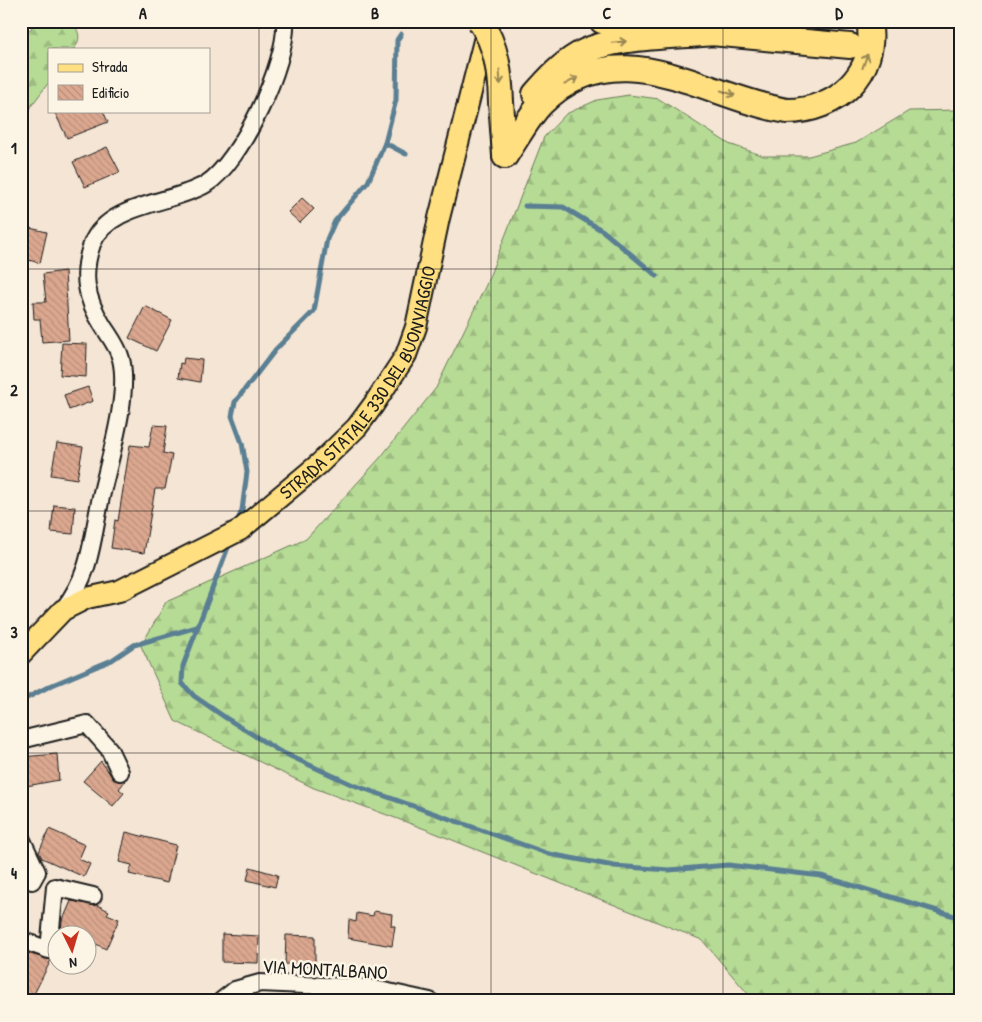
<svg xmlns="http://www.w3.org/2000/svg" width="982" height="1022" viewBox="0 0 982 1022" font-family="'Patrick Hand',sans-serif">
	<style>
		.forest { fill: url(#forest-firs); stroke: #697c58 }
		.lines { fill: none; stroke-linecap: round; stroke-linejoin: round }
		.stream { stroke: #5a7f93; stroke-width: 5 }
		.building { fill: url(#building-back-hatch); stroke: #1c1c1c }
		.minor-casing { stroke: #1c1c1c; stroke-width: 20 }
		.major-casing { stroke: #1c1c1c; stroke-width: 24 }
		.highway-casing { stroke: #1c1c1c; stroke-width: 28 }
		.minor { stroke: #fcf5e5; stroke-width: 16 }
		.major { stroke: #ffdf80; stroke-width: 20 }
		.highway { stroke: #ffdf80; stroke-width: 24 }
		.highway-bridge-casing { stroke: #1c1c1c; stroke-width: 28; stroke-linecap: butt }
		.highway-bridge { stroke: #ffdf80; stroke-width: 24 }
		.oneway { stroke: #998753 }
		.grid { fill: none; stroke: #1c1c1c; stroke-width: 1; stroke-opacity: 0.55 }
		.labels { text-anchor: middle; stroke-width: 5; stroke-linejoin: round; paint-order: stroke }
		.street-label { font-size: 19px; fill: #1c1c1c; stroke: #fcf5e5 }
		.neatline { fill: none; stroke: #1c1c1c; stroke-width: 2 }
		.grid-label { font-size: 16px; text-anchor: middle; font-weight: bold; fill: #1c1c1c }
	</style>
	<defs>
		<pattern id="forest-firs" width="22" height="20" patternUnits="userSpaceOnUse" patternTransform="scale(1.25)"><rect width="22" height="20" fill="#b6db95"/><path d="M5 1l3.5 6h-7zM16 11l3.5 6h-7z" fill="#9cbb80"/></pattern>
		<pattern id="building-back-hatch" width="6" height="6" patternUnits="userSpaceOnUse" patternTransform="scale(1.25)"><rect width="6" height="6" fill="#dba78f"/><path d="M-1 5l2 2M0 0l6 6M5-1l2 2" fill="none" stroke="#bb8f7b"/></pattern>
	</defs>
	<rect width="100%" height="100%" fill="#f5e5d4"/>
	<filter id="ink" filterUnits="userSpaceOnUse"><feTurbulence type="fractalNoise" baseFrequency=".02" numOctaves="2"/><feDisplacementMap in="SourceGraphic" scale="10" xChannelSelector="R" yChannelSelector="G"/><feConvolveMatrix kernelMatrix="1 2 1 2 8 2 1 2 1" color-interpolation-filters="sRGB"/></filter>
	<g filter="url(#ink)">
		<g class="forest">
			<path d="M34 21H72C79 32 82 38 74 49H49V82L32 105 21 130V34L31 29Z"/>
			<path d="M629 95 659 99 729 144 764 156H809L856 143 909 111 961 110V1001H754L702 940 425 829 314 788 175 721 141 646 166 602 306 539 380 458 436 388 486 285 544 137 566 114 597 100Z"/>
		</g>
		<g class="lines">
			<g class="stream">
				<path d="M385 143 406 154"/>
				<path d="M525 206 563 207 603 231 657 276"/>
				<path d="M236 525 242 510 247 472 242 443 232 416 235 402 276 349 314 311 327 239 335 221 368 182 385 143 396 100 397 40 401 34"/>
				<path d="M230 542 183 666 182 683 194 696 226 718 279 751 351 784 549 854 614 866 669 870 728 865 821 876 961 918"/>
				<path d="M21 701 50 686 112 660 134 645 197 627"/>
			</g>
		</g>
		<g class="building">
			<path d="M54 111H103L108 122 67 138Z"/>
			<path d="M107 147 120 172 85 187 73 162Z"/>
			<path d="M302 198 314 209 300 223 288 212Z"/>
			<path d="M21 226 47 232 40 263 21 258Z"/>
			<path d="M65 271 69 340 42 342 40 319H34L33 302H46L43 274Z"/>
			<path d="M145 306 172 320 156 351 129 338Z"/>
			<path d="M62 343 87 344 86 377 60 375Z"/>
			<path d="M184 358 202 360 200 382 178 378 180 363 183 364Z"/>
			<path d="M88 387 93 401 69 410 64 395Z"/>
			<path d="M153 425 167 426 163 453 172 455 165 489H155L144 553 111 548 115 520 118 521 130 445 149 447Z"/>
			<path d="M57 443 83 447 77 479 51 475Z"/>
			<path d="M54 505 75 507 73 534 51 532Z"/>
			<path d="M57 754 59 780 21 787V757Z"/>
			<path d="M101 761 114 780 125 781 119 789 124 793 113 806 83 781Z"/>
			<path d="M49 829 85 845 79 859 90 864 84 877 42 858 39 852Z"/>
			<path d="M126 832 176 845 167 883 129 874 132 865 119 862Z"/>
			<path d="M250 867 278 875 275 887 247 880Z"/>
			<path d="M71 901 97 905 109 911 107 914 119 919 106 949 88 940V934H71L61 929 62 922Z"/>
			<path d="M374 911 392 914 391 926H395L392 946 348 938 349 920 356 922 357 913 373 916Z"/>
			<path d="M222 934 259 936 258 963 222 962Z"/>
			<path d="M286 935 315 936V966L285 964Z"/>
			<path d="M21 951 51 960 32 998 21 993Z"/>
		</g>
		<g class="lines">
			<defs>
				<g id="minor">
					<path d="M63 610C72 598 81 582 86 567 93 545 96 520 101 497 109 460 130 395 121 359 118 347 110 337 103 326 86 299 81 275 92 244 108 203 173 204 206 184 241 162 288 62 285 21"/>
					<path d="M21 740 87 724 109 749 120 772"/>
					<path d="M21 838 37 872 32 881"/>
					<path d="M21 940 49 950 55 887 93 896"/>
					<path d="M221 1001 235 990 260 983 370 988 430 1001"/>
				</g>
				<g id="major">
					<path id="s1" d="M21 654 63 610 87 598 119 591 240 530 319 464 357 427 374 404 406 355 416 327 439 218 488 25"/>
				</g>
				<g id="highway">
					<path d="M602 21 659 27"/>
					<path d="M700 32 850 46"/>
					<path d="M535 94C548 79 561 65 578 55 612 35 675 37 714 33"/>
					<path d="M501 102 505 156"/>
					<path d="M505 156C517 139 528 117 542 103 619 27 703 97 787 111 836 111 879 74 869 21"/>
				</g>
			</defs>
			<use href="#minor" class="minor-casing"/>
			<use href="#major" class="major-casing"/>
			<use href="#highway" class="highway-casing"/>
			<use href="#minor" class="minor"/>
			<use href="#major" class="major"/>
			<use href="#highway" class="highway"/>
			<defs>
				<path id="highway-bridge" d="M480 21C497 46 500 73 501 102"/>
			</defs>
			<use href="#highway-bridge" class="highway-bridge-casing"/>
			<use href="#highway-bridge" class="highway-bridge"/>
		</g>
		<defs><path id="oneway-shaft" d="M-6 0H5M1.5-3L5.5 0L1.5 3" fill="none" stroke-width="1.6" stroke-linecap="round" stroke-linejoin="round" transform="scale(1.25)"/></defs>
		<g class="oneway">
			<use href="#oneway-shaft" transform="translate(619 42) rotate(-6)"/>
			<use href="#oneway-shaft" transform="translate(865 61) rotate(-70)"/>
			<use href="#oneway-shaft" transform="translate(500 77) rotate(86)"/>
			<use href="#oneway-shaft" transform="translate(571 81) rotate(-28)"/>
			<use href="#oneway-shaft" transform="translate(728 93) rotate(19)"/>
		</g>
	</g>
	<path class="grid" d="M259 21V1001M491 21V1001M723 21V1001M21 269H961M21 511H961M21 753H961"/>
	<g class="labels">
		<g class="street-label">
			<text dy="7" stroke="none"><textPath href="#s1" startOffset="451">STRADA STATALE 330 DEL BUONVIAGGIO</textPath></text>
			<text transform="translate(325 969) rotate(3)" y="7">VIA MONTALBANO</text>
		</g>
	</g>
	<rect width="982" height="1022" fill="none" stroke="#fcf5e5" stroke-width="55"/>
	<rect x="48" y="48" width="162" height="65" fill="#fcf5e5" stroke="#a29e95"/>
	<rect x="58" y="64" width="25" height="8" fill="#ffdf80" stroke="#a29e95"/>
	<text x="92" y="72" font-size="15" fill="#1c1c1c">Strada</text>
	<rect x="58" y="85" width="25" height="15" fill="url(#building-back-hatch)" stroke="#a29e95"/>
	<text x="92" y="98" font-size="15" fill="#1c1c1c">Edificio</text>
	<g transform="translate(72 950) rotate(175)"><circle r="24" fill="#fcf5e5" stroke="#a29e95"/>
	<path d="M0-4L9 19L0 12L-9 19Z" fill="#c8321e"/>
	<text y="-8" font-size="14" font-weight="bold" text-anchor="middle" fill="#1c1c1c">N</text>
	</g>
	<rect x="28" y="28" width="926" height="966" class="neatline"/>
	<g class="grid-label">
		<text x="143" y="19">A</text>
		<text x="375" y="19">B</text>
		<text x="607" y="19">C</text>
		<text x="839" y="19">D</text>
		<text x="14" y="154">1</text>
		<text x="14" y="396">2</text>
		<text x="14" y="638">3</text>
		<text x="14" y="879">4</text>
	</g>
</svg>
